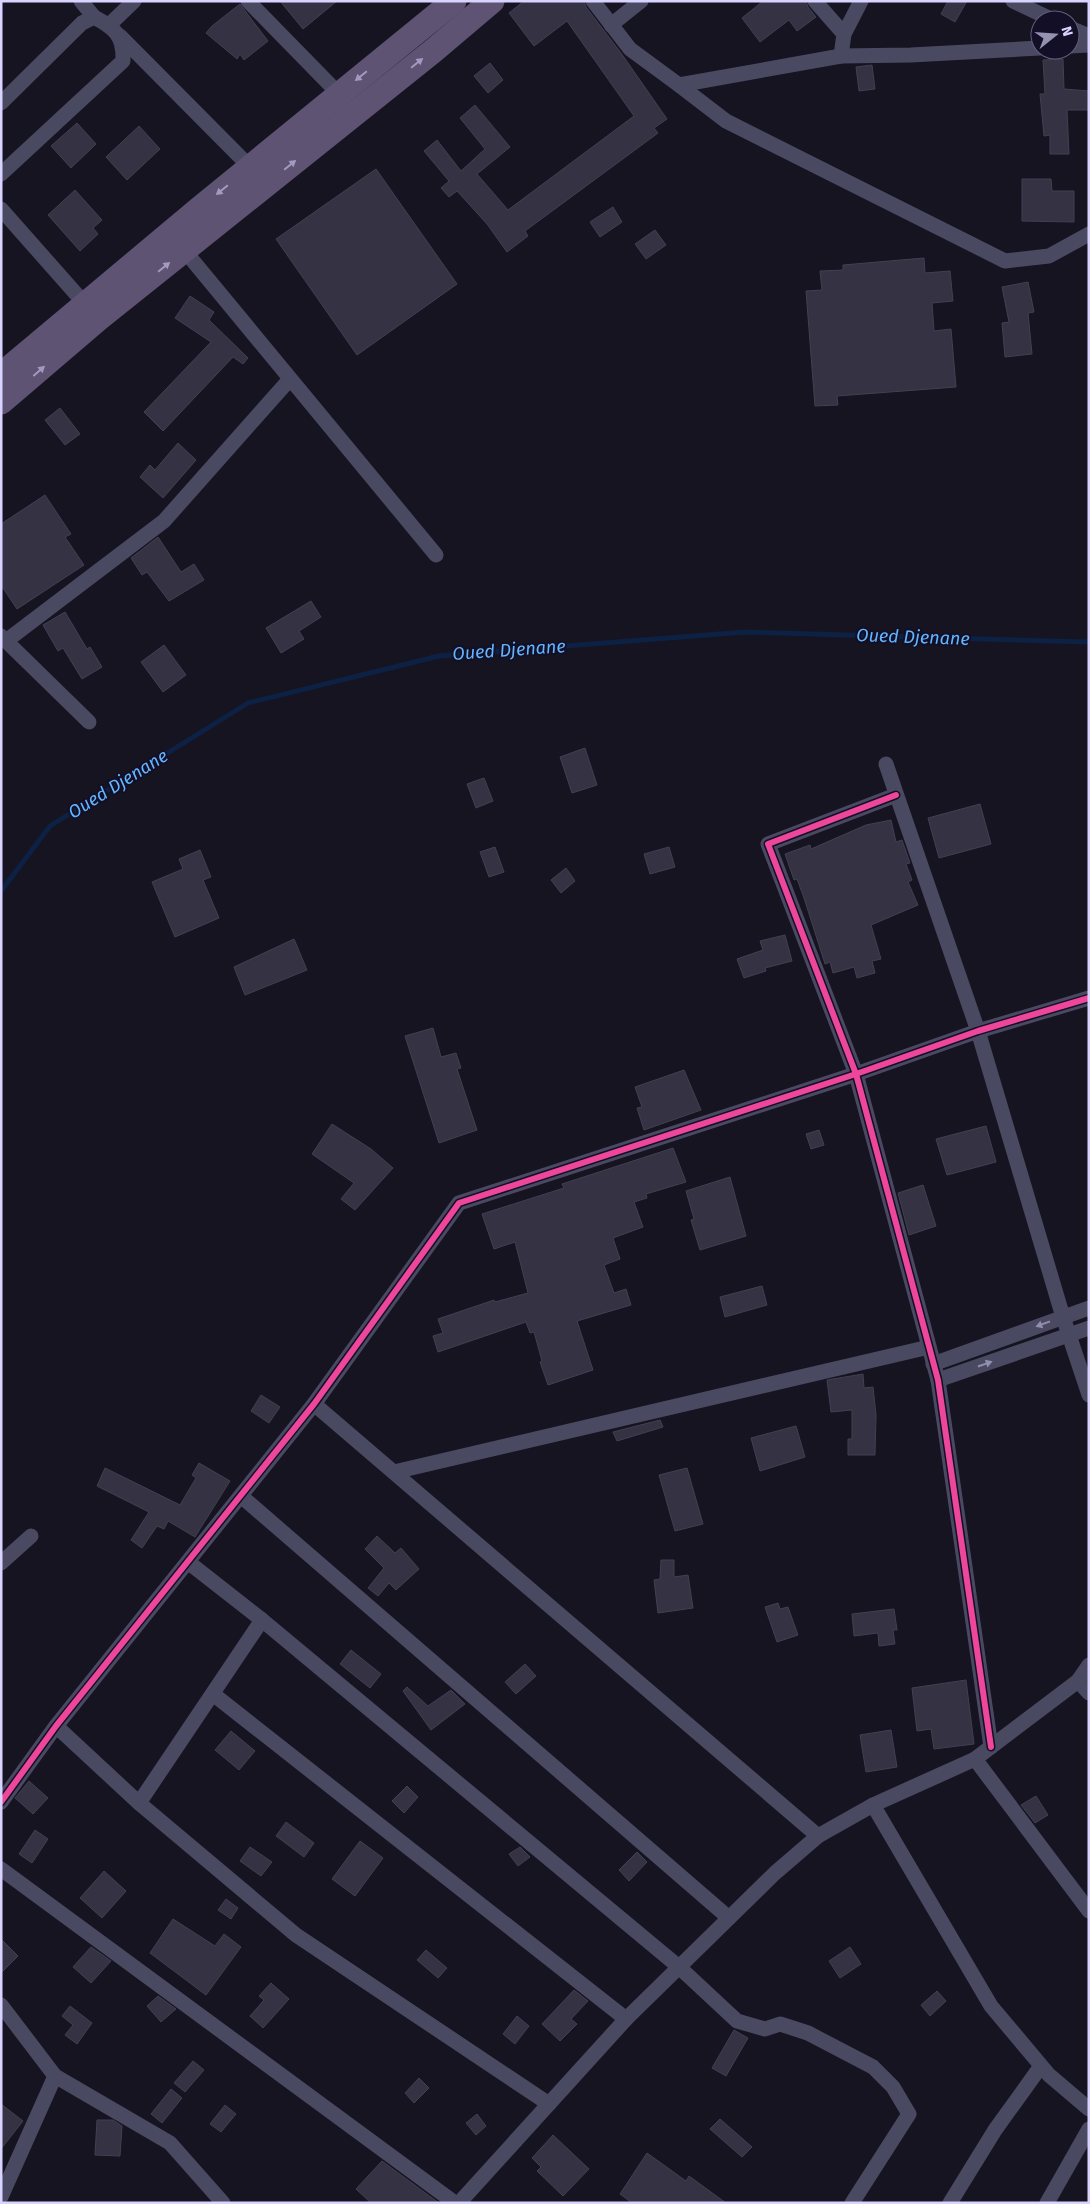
<svg xmlns="http://www.w3.org/2000/svg" width="1090" height="2204" viewBox="0 0 1090 2204" font-family="'Fira Sans',sans-serif">
	<style>
		.lines { fill: none; stroke-linecap: round; stroke-linejoin: round }
		.stream { stroke: #0d2144; stroke-width: 5 }
		.building { fill: #343243; stroke: #433f54 }
		.minor { stroke: #4a4962; stroke-width: 15 }
		.primary { stroke: #5e5373; stroke-width: 25 }
		.cycleway-casing { stroke: #130f26; stroke-width: 9 }
		.cycleway { stroke: #ed469a; stroke-width: 6 }
		.oneway { fill: #a29ac0 }
		.oneway2 { fill: #928eb0 }
		.labels { text-anchor: middle; stroke-width: 4; stroke-linejoin: round; paint-order: stroke }
		.water-label { font-size: 18px; font-style: italic; fill: #62b6ff; stroke: #130f26 }
	</style>
	<rect width="100%" height="100%" fill="#161421"/>
	<g class="lines">
		<path class="stream" d="M1 891 50 826 248 703 439 656 745 632 1089 642"/>
	</g>
	<g class="building">
		<path d="M280 1H337L303 29Z"/>
		<path d="M524 1H584L586 7 621 53 667 119 654 128 658 133 525 231 528 236 507 252 487 224 457 191 449 197 441 188 449 181 424 151 437 140 461 171 485 149 460 118 475 105 510 147 477 174 508 210 634 116 567 21 534 46 509 13Z"/>
		<path d="M763 1H806L808 7 816 17 797 31 789 20 760 42 742 18Z"/>
		<path d="M948 1H967L955 22 941 14Z"/>
		<path d="M240 4 268 41 244 60 240 54 237 59 206 33 212 26Z"/>
		<path d="M1063 59 1064 89 1089 91V110H1067L1069 154H1050V135L1044 136 1040 94H1045L1043 60Z"/>
		<path d="M490 63 503 80 488 93 474 76Z"/>
		<path d="M872 65 875 89 859 91 856 67Z"/>
		<path d="M77 123 96 144 71 168 51 146Z"/>
		<path d="M139 126 160 149 127 180 106 157Z"/>
		<path d="M376 169 457 284 357 355 276 239Z"/>
		<path d="M1022 179H1051L1052 191H1074V222L1022 221Z"/>
		<path d="M75 190 102 220 93 228 98 234 80 251 48 215Z"/>
		<path d="M613 207 622 222 600 237 590 222Z"/>
		<path d="M655 230 666 245 646 259 635 244Z"/>
		<path d="M924 258 925 273 950 271 953 301 932 303 934 331 951 329 956 387 837 396 838 405 815 406 806 291 822 290 820 271 843 270V265Z"/>
		<path d="M1028 282 1034 312 1028 313 1032 354 1005 357 1002 323 1009 322 1002 287Z"/>
		<path d="M190 296 214 312 209 320 248 358 243 364 233 357 163 431 144 412 211 342 175 318Z"/>
		<path d="M60 408 80 434 65 445 45 420Z"/>
		<path d="M178 443 196 460 163 498 140 477 150 465 155 470Z"/>
		<path d="M45 495 71 534 65 537 84 565 17 609 1 585V524Z"/>
		<path d="M158 537 181 572 194 564 204 580 169 601 147 572 142 575 131 558Z"/>
		<path d="M311 601 321 617 299 631 304 639 281 653 266 628Z"/>
		<path d="M65 612 87 649 90 647 102 667 82 679 63 648 58 651 43 625Z"/>
		<path d="M164 645 186 675 163 692 141 662Z"/>
		<path d="M585 748 597 785 572 793 560 757Z"/>
		<path d="M484 778 493 801 476 808 467 784Z"/>
		<path d="M980 804 991 844 939 858 928 818Z"/>
		<path d="M891 820 896 842 902 840 910 863 906 864 912 880 908 882 918 905 871 925 881 959 872 961 875 973 857 978 854 967 833 973 830 962 825 964 804 898 797 879 794 880 785 854 810 845 811 849 866 825Z"/>
		<path d="M495 847 504 872 489 877 480 852Z"/>
		<path d="M669 847 675 867 650 874 644 854Z"/>
		<path d="M200 850 211 877 203 880 219 918 175 937 152 882 183 869 179 859Z"/>
		<path d="M566 868 575 881 561 893 551 880Z"/>
		<path d="M785 935 792 961 765 968 766 971 744 978 737 959 763 950 760 941Z"/>
		<path d="M294 939 307 970 245 995 234 967Z"/>
		<path d="M433 1028 441 1057 456 1053 461 1068 457 1069 477 1130 439 1143 405 1036Z"/>
		<path d="M684 1070 701 1110 644 1130 637 1108 642 1107 635 1087Z"/>
		<path d="M332 1124 371 1149 393 1168 355 1210 341 1199 354 1183 312 1154Z"/>
		<path d="M986 1126 996 1162 947 1175 936 1139Z"/>
		<path d="M819 1130 824 1145 811 1149 806 1134Z"/>
		<path d="M673 1148 686 1182 646 1194 647 1198 634 1202 643 1227 613 1238 620 1259 604 1265 614 1293 626 1289 631 1305 577 1321 593 1370 548 1385 540 1362 542 1361 534 1332 530 1333 526 1322 438 1352 433 1336 443 1333 438 1319 494 1300 495 1302 528 1293 515 1242 494 1249 482 1214 564 1188 562 1184Z"/>
		<path d="M730 1177 746 1236 700 1250 691 1220 694 1219 686 1191Z"/>
		<path d="M923 1185 936 1226 909 1235 898 1193Z"/>
		<path d="M762 1286 767 1305 725 1317 720 1297Z"/>
		<path d="M863 1374 864 1388 873 1387 876 1415 875 1455H848V1439H852V1410L831 1412 827 1380Z"/>
		<path d="M261 1395 280 1407 269 1423 251 1411Z"/>
		<path d="M660 1420 663 1427 617 1441 613 1432Z"/>
		<path d="M796 1426 805 1457 760 1471 751 1438Z"/>
		<path d="M199 1463 230 1481 195 1537 168 1521 164 1529 157 1526 142 1548 131 1540 149 1512 97 1486 105 1468 180 1505 196 1478 192 1475Z"/>
		<path d="M687 1468 703 1524 675 1531 659 1475Z"/>
		<path d="M377 1536 395 1553 401 1548 419 1569 396 1590 389 1583 378 1596 368 1588 384 1568 365 1549Z"/>
		<path d="M661 1560H674V1577L688 1575 693 1608 658 1613 654 1580 660 1579Z"/>
		<path d="M778 1603 780 1609 788 1607 798 1635 777 1642 765 1607Z"/>
		<path d="M894 1609 897 1630H893L895 1644 879 1646 878 1633 854 1636 852 1614Z"/>
		<path d="M351 1650 381 1674 370 1688 340 1664Z"/>
		<path d="M525 1664 536 1676 516 1694 505 1682Z"/>
		<path d="M966 1680 974 1744 934 1749 931 1729 917 1731 912 1688Z"/>
		<path d="M407 1687 428 1706 451 1690 465 1704 431 1730 403 1691Z"/>
		<path d="M891 1730 897 1767 866 1772 860 1735Z"/>
		<path d="M231 1731 255 1751 239 1770 215 1750Z"/>
		<path d="M29 1781 48 1798 33 1814 15 1798Z"/>
		<path d="M407 1786 418 1797 404 1813 392 1801Z"/>
		<path d="M1036 1796 1048 1815 1035 1823 1021 1805Z"/>
		<path d="M286 1822 314 1843 304 1857 276 1836Z"/>
		<path d="M35 1830 48 1839 32 1863 19 1854Z"/>
		<path d="M360 1841 383 1858 355 1896 332 1879Z"/>
		<path d="M250 1847 272 1862 261 1876 240 1861Z"/>
		<path d="M520 1847 530 1857 518 1866 509 1854Z"/>
		<path d="M637 1852 647 1862 629 1881 619 1870Z"/>
		<path d="M104 1871 126 1891 102 1918 80 1898Z"/>
		<path d="M226 1899 238 1908 231 1919 218 1910Z"/>
		<path d="M173 1919 215 1946 224 1934 241 1947 206 1995 150 1953Z"/>
		<path d="M1 1939 18 1956 1 1973Z"/>
		<path d="M91 1947 111 1961 91 1983 73 1967Z"/>
		<path d="M850 1947 861 1964 840 1978 829 1961Z"/>
		<path d="M426 1950 447 1968 438 1978 417 1960Z"/>
		<path d="M271 1983 289 1999 263 2028 250 2016 264 2000 259 1996Z"/>
		<path d="M574 1990 588 2001 571 2019 577 2024 560 2041 542 2024Z"/>
		<path d="M937 1991 946 2001 930 2016 921 2005Z"/>
		<path d="M158 1996 176 2009 161 2022 147 2006Z"/>
		<path d="M70 2006 92 2023 77 2044 65 2035 73 2025 62 2016Z"/>
		<path d="M517 2016 529 2026 515 2044 503 2034Z"/>
		<path d="M734 2030 748 2038 726 2076 712 2068Z"/>
		<path d="M193 2061 204 2070 185 2092 174 2083Z"/>
		<path d="M419 2078 429 2088 414 2103 405 2093Z"/>
		<path d="M171 2089 182 2098 162 2123 151 2114Z"/>
		<path d="M1 2104 23 2121 1 2149Z"/>
		<path d="M225 2105 236 2114 221 2132 210 2124Z"/>
		<path d="M477 2114 486 2126 476 2135 466 2123Z"/>
		<path d="M720 2119 752 2147 742 2157 710 2129Z"/>
		<path d="M97 2120H113L122 2126 120 2156 95 2155Z"/>
		<path d="M553 2135 589 2169 563 2196 537 2171 541 2167 532 2158Z"/>
		<path d="M647 2153 686 2181 689 2176 726 2203H632L620 2194Z"/>
		<path d="M382 2161 439 2203H371L356 2189Z"/>
	</g>
	<g class="lines">
		<g class="minor">
			<path d="M81 1 94 17"/>
			<path d="M248 1 339 94"/>
			<path d="M593 1 630 49 679 85 841 56 911 55 1040 48"/>
			<path d="M815 1 844 34"/>
			<path d="M1013 1 1053 20"/>
			<path d="M109 25 134 1"/>
			<path d="M611 25 641 1"/>
			<path d="M1070 28 1089 36"/>
			<path d="M120 36 255 172"/>
			<path d="M1070 46 1089 45"/>
			<path d="M841 56 844 34 861 1"/>
			<path d="M679 85 726 121 1005 261 1049 256 1089 234"/>
			<path d="M1 103 82 23 94 17C115 28 124 36 123 61L1 174"/>
			<path d="M1 209 85 304"/>
			<path d="M184 250 436 555"/>
			<path d="M1 636 89 722"/>
			<path d="M6 641 164 521 290 379"/>
			<path d="M886 764 978 1031 1063 1317 1089 1395"/>
			<path d="M896 795 768 844 856 1074 938 1380 991 1747"/>
			<path d="M933 1364 1089 1308"/>
			<path d="M938 1380 1089 1328"/>
			<path d="M314 1404 818 1836"/>
			<path d="M394 1472 929 1347"/>
			<path d="M241 1496 729 1918"/>
			<path d="M188 1562 262 1620 679 1967 737 2021 765 2029 780 2024 808 2033 873 2067 893 2087 909 2114 852 2203"/>
			<path d="M1 1563 31 1536"/>
			<path d="M1078 1681 1089 1693"/>
			<path d="M213 1694 626 2019"/>
			<path d="M56 1726 139 1803 296 1935 549 2104"/>
			<path d="M975 1759 1089 1911"/>
			<path d="M1 1802 56 1726 314 1404 459 1203 856 1074 978 1031 1089 998"/>
			<path d="M139 1803 262 1620"/>
			<path d="M873 1805 991 2006 1049 2075 1089 2109"/>
			<path d="M1 1869 455 2203"/>
			<path d="M1 2005 55 2076"/>
			<path d="M1 2197 55 2076 170 2143 223 2203"/>
			<path d="M459 2203 626 2019 775 1873 818 1836 873 1805 975 1759 1078 1681 1089 1665"/>
			<path d="M950 2203 995 2130 1041 2066"/>
			<path d="M1047 2203 1089 2129"/>
		</g>
		<g class="primary">
			<path d="M1 375 199 209 454 1"/>
			<path d="M1 402 98 319 433 51 492 1"/>
		</g>
		<defs>
			<g id="cycleway">
				<path d="M896 795 768 844 856 1074 938 1380 991 1747"/>
				<path d="M1 1802 56 1726 314 1404 459 1203 856 1074 978 1031 1089 998"/>
			</g>
		</defs>
		<use href="#cycleway" class="cycleway-casing"/>
		<use href="#cycleway" class="cycleway"/>
	</g>
	<defs><path id="oneway-solid" d="M-6-.8H1V-3.2L6.5 0L1 3.2V.8H-6Z" transform="scale(1.25)"/></defs>
	<g class="oneway">
		<use href="#oneway-solid" transform="translate(417 63) rotate(-39)"/>
		<use href="#oneway-solid" transform="translate(361 76) rotate(141)"/>
		<use href="#oneway-solid" transform="translate(290 165) rotate(-39)"/>
		<use href="#oneway-solid" transform="translate(222 190) rotate(141)"/>
		<use href="#oneway-solid" transform="translate(164 267) rotate(-39)"/>
		<use href="#oneway-solid" transform="translate(39 371) rotate(-41)"/>
	</g>
	<g class="oneway2">
		<use href="#oneway-solid" transform="translate(1043 1324) rotate(160)"/>
		<use href="#oneway-solid" transform="translate(985 1364) rotate(-19)"/>
	</g>
	<g class="labels">
		<g class="water-label">
			<text transform="translate(913 637) rotate(2)" y="6">Oued Djenane</text>
			<text transform="translate(509 650) rotate(-4)" y="6">Oued Djenane</text>
			<text transform="translate(118 784) rotate(-32)" y="6">Oued Djenane</text>
		</g>
	</g>
	<rect width="1090" height="2204" fill="none" stroke="#d9d4ff" stroke-width="5"/>
	<g transform="translate(1055 35) rotate(73)"><circle r="24" fill="#130f26" stroke="#625e7d"/>
	<path d="M0-4L9 19L0 12L-9 19Z" fill="#9591b1"/>
	<text y="-8" font-size="14" font-weight="bold" text-anchor="middle" fill="#d9d4ff">N</text>
	</g>
</svg>
